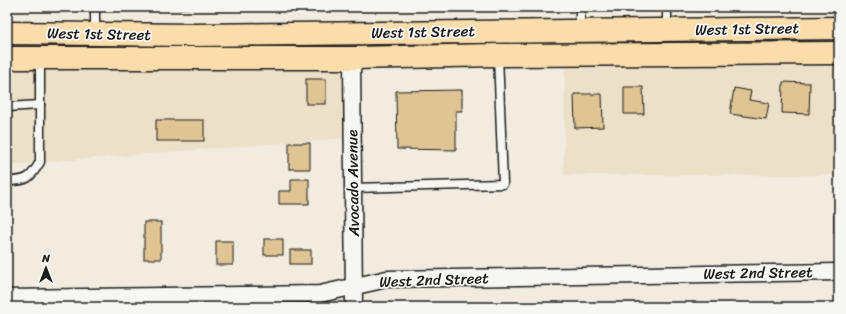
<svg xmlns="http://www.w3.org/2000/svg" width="846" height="314" viewBox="0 0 846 314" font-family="Sriracha,sans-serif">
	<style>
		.built { fill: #ece0c8 }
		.green { fill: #b5edb1; stroke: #688466 }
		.building { fill: #dfc494; stroke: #1c1c1c }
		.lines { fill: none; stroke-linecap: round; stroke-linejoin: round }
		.lane-casing { stroke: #1c1c1c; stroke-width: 11 }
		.street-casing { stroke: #1c1c1c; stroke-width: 19 }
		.primary-casing { stroke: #1c1c1c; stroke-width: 25 }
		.lane { stroke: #f6f6f2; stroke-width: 8 }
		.street { stroke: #f6f6f2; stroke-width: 16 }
		.primary { stroke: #fbddab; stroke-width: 22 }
		.labels { text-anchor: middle; stroke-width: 3.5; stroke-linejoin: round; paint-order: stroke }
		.street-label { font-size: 15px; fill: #1c1c1c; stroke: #f6f6f2 }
	</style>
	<rect width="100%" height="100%" fill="#f1ecdf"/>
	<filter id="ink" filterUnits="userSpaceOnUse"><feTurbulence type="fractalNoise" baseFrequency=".025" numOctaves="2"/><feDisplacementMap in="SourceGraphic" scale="8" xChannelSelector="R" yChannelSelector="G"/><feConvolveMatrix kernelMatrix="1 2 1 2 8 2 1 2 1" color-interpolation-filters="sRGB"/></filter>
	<g filter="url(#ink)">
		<g class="built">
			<rect x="7" y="7" width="160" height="2"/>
			<path d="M661 7H839V8L778 10Z"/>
			<path d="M839 63V175H564L565 65Z"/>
			<path d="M344 67V138L7 165V70Z"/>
		</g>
		<path class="green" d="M167 7H255L167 9Z"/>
		<g class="building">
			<rect x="306" y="79" width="20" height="25"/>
			<path d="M783 82 810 83 809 114 782 113Z"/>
			<path d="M624 87H643L644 114H624Z"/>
			<path d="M734 88 751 91 749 100 769 103 766 119 730 114Z"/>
			<path d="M462 90V111H456V150L397 149 396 91Z"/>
			<path d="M574 94H602L603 127 575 128Z"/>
			<rect x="156" y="120" width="48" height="21"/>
			<rect x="289" y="143" width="21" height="26"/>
			<path d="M291 179H309V204H279V191H291Z"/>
			<path d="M834 215 839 216V233H834Z"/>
			<rect x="144" y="222" width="17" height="37"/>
			<rect x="264" y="239" width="19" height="16"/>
			<rect x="216" y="241" width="17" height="24"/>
			<rect x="290" y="250" width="21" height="14"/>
		</g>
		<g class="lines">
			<defs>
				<g id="lane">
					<path d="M580 7V30"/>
					<path d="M667 7V29"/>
					<path d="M95 33V7"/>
					<path d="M7 107 40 105"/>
					<path d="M7 181C27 181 30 179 40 162V59"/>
					<path d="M353 188 503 184 498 55"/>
				</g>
				<g id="street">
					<path d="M352 58 354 307"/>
					<path d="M7 298 320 294 387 279 839 272"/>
				</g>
				<g id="primary">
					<path d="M7 33 192 35 839 28"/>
					<path d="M7 58H352L498 55 839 53"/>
				</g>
			</defs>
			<use href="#lane" class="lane-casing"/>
			<use href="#street" class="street-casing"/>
			<use href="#primary" class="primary-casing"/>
			<use href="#lane" class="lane"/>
			<use href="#street" class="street"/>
			<use href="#primary" class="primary"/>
		</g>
	</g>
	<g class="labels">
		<g class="street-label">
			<text transform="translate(747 29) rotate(-1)" y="5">West 1st Street</text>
			<text transform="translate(423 32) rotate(-1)" y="5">West 1st Street</text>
			<text transform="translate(99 34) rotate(1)" y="5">West 1st Street</text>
			<text transform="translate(353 183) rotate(-91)" y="5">Avocado Avenue</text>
			<text transform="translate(758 273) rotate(-1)" y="5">West 2nd Street</text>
			<text transform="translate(434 280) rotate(-2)" y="5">West 2nd Street</text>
		</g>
	</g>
	<rect width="846" height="314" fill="none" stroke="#f6f6f2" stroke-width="24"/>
	<rect x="12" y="12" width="822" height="290" fill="none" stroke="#1c1c1c" stroke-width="1.5" filter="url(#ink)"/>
	<g transform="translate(46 268)" stroke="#f6f6f2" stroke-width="3" paint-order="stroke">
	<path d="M0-3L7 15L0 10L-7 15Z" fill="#1c1c1c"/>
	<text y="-6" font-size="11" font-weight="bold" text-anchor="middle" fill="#1c1c1c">N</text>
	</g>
</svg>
